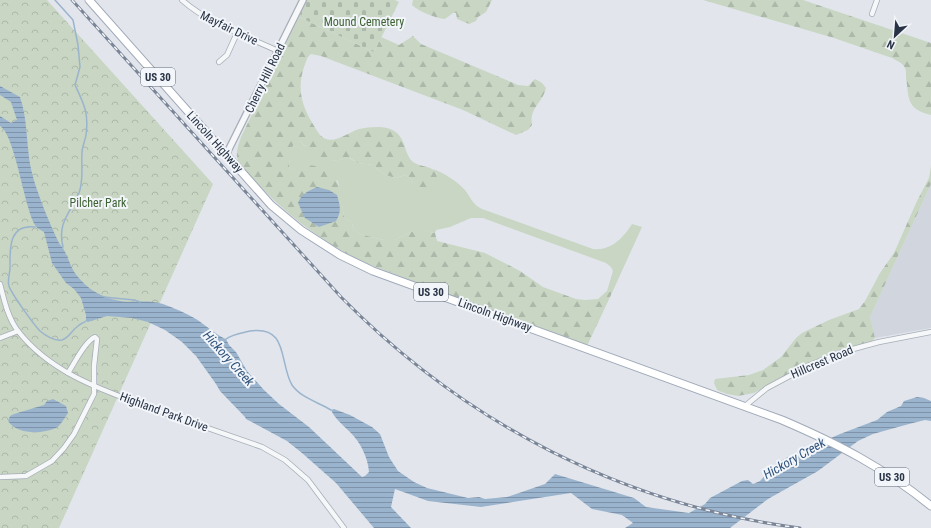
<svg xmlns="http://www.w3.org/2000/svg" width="931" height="528" viewBox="0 0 931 528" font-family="'Roboto Condensed',sans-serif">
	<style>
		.built { fill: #d0d5de }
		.green { fill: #c8d6c3 }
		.forest { fill: url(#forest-firs) }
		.cemetery { fill: url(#cemetery-stones) }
		.park { fill: url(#park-crowns) }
		.water { fill: url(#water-rules) }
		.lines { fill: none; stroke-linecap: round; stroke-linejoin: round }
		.stream { stroke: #9bb4ce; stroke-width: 1.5 }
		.minor-casing { stroke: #a6adb7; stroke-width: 6 }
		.tertiary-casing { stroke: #a6adb7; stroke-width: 8 }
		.primary-casing { stroke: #a0aab9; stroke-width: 9 }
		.minor { stroke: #f5f7f9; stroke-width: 4.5 }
		.tertiary { stroke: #f5f7f9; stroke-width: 5.5 }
		.primary { stroke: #fff; stroke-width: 7 }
		.rail-casing { stroke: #7a8597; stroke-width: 3 }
		.rail { stroke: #f2f5f9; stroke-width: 1.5; stroke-dasharray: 4.5; stroke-linecap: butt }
		.labels { text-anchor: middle; stroke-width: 4; stroke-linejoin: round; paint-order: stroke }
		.shield { fill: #f2f5f9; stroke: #656d7b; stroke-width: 1 }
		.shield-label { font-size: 11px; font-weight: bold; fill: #283345 }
		.park-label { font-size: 12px; fill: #3e6234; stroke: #f2f5f9 }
		.street-label { font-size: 12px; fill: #283345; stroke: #f2f5f9 }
		.water-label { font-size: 13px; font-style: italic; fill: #2f537d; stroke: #f2f5f9 }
	</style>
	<defs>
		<pattern id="forest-firs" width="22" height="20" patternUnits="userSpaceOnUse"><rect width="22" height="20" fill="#c8d6c3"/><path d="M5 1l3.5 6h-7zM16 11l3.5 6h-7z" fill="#acb8a9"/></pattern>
		<pattern id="cemetery-stones" width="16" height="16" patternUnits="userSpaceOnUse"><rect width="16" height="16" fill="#c8d6c3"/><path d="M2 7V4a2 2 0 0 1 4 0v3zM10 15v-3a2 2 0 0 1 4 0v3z" fill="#acb8a9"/></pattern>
		<pattern id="park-crowns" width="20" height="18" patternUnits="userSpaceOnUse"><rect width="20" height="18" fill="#c8d6c3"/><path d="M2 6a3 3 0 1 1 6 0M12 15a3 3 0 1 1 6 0" fill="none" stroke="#acb8a9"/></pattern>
		<pattern id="water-rules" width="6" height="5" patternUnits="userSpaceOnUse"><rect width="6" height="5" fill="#9bb4ce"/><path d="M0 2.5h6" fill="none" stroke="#7e93a9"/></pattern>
	</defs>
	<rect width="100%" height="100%" fill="#e2e6ec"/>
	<path class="built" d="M931 184V328L875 338 870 317Z"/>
	<path class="green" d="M294 141H300L305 146 333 161 349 158 358 163 373 165 378 170 386 175 395 178 406 175 412 180 413 184 437 174 433 169C444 173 457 181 465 190 471 198 473 205 482 209L593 249C611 251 623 238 632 224L642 227 611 295V292L607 291 613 271 611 267 606 263 483 218H471L450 227 436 230 435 233 430 232 413 231 394 240H383L360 234 353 228 352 223 344 217 338 181 306 166C300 169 295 172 289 167L290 152Z"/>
	<g class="forest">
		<path d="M413 0H492L486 12 478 17 476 21 469 24 457 19 456 13H453L445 19C436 18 419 12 412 5Z"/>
		<path d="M703 0H803L931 43V115C906 109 909 98 906 77 906 74 906 70 905 68 903 63 897 61 892 58L834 38Z"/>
		<path d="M299 17 374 52 381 37 399 45 413 36 421 44 518 85 528 86 535 79 542 83 546 88C542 104 529 108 532 125L528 130 516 135 463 110 321 56 311 54C307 57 306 62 304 67 295 94 305 113 320 135 332 147 346 133 359 129 368 127 379 126 387 128 410 134 401 158 417 164 421 166 427 166 432 169 441 174 435 186 431 193L422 194 415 191 412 180 406 175 395 178 386 175 378 170 373 165 358 163 350 158 333 161 324 158 316 156 300 141H295C290 150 290 158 289 167 295 172 300 167 306 166 311 165 315 166 319 167 342 172 341 198 344 217L352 223 353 228 360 234 383 240H394L413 231H424L435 233 437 241 485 253 520 271 543 287 576 299 585 300 598 299 607 291 611 292V295L587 346 360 261C319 239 288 216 256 182 250 175 239 166 237 158 236 151 239 143 241 137Z"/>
		<path d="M931 166V184L870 317 875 338 872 341 825 356 791 372 754 393 738 396 727 394 717 390 714 383 715 379 749 375 763 370 781 357 796 338 802 333 829 320 859 309 865 301 880 273 894 253 917 201 929 178Z"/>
	</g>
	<path class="cemetery" d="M307 0H395L399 2 374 52 299 17Z"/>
	<path class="park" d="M0 0H47L213 184 59 528H0Z"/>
	<g class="water">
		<path d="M0 86 20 97C28 120 26 145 31 169 36 191 49 222 59 243 60 245 63 247 64 250 69 259 71 269 78 277 84 284 92 291 101 295 106 297 111 299 115 300 131 304 147 299 163 304 174 308 186 313 196 319 204 324 219 337 226 339L229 345 236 352 247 371 264 390 279 404 309 427 362 477 365 476 369 472C368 457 360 442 350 432 343 425 335 419 331 410L334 409 350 415 372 427 380 434 389 457 398 471 414 482 427 488 468 498 479 497 485 499 507 497 545 484 555 474 634 498 646 507 689 513 705 504 710 498 742 481 748 480 753 484 760 481 777 463 788 457 840 434 877 420 887 412 901 406 904 401 917 397 924 398 931 401V421L925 420 909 424 873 434 858 441 818 471 768 499 730 528H625L633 523 622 515 592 509 571 493 481 507 428 501 395 489 391 507 411 528H374L336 483 302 453 287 441 246 419 245 417 220 391 216 384 196 356 182 342 165 330 148 322 132 318 107 316 88 322 86 321V315L81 298 74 289 66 283 52 263 44 232C41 230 36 228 35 225 24 206 15 135 0 126V116L11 123 17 120 11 102 0 95Z"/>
		<path d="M317 187 329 190 337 195C340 206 342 211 336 221L319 227 305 218 298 203C301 194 308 191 317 187Z"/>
		<path d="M53 399 66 406 68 413C65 417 61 425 56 428 42 434 17 435 8 421L10 416 14 414 44 405 47 401Z"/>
	</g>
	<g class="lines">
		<g class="stream">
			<path d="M55 0 73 20 78 45 80 67 75 85C84 104 89 113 86 135 85 141 82 147 82 153 81 167 84 179 79 193 70 213 57 223 63 247"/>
			<path d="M35 227C8 224 10 249 10 268 10 273 7 281 9 286 11 293 34 325 40 331 46 336 54 341 62 340 69 338 72 330 78 326 80 324 83 323 86 321"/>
			<path d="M104 297 134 300 140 302"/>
			<path d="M226 339C233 334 242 333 250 331 289 325 279 363 292 385 301 398 318 402 331 410"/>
		</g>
		<defs>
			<g id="minor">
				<path d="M182 0C209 24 246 36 278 51"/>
				<path d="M872 14 877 0"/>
				<path d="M219 62 227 55 237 33"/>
				<path d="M0 284C4 300 8 318 18 331 53 376 109 392 159 411 193 423 228 435 262 447L285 460 308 480 344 528"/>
				<path d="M0 338 18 331"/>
				<path d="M745 406 767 388 810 365 842 352 879 342 931 332"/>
				<path d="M0 477 26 476 52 461 64 448 74 434 94 394V366L97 339 95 337C85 341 74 364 68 373"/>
			</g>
			<path id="tertiary" d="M226 155 303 0"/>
			<path id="primary" d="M89 0 271 205 301 230 340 255 373 271 782 420C838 444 883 467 931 506"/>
		</defs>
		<use href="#minor" class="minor-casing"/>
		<use href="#tertiary" class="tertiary-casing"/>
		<use href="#primary" class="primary-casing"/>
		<use href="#minor" class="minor"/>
		<use href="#tertiary" class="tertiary"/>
		<use href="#primary" class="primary"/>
		<defs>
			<path id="rail" d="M72 0 341 297C465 423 623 505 800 528"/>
		</defs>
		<use href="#rail" class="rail-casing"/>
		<use href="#rail" class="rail"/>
	</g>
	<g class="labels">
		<g class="shield">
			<rect x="141" y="68" width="34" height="18" rx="3"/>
			<rect x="414" y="283" width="34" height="18" rx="3"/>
			<rect x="875" y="468" width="34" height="18" rx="3"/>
		</g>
		<g class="shield-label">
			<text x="158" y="81">US 30</text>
			<text x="431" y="296">US 30</text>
			<text x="892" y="481">US 30</text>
		</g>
		<g class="park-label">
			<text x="364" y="26">Mound Cemetery</text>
			<text x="98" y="207">Pilcher Park</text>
		</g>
		<g class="street-label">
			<text transform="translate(229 28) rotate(26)" y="4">Mayfair Drive</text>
			<text transform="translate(265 78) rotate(-64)" y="4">Cherry Hill Road</text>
			<text transform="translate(215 142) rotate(48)" y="4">Lincoln Highway</text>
			<text transform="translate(495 315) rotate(20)" y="4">Lincoln Highway</text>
			<text transform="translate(822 362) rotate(-23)" y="4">Hillcrest Road</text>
			<text transform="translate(164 412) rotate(20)" y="4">Highland Park Drive</text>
		</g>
		<g class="water-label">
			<text transform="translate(229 358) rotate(48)" y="5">Hickory Creek</text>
			<text transform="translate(794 458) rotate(-30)" y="5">Hickory Creek</text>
		</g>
	</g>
	<g transform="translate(895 36) rotate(206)" stroke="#f2f5f9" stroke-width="3" paint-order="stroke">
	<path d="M0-3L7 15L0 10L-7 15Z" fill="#283345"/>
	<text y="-6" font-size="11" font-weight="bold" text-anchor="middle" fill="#283345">N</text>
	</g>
</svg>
